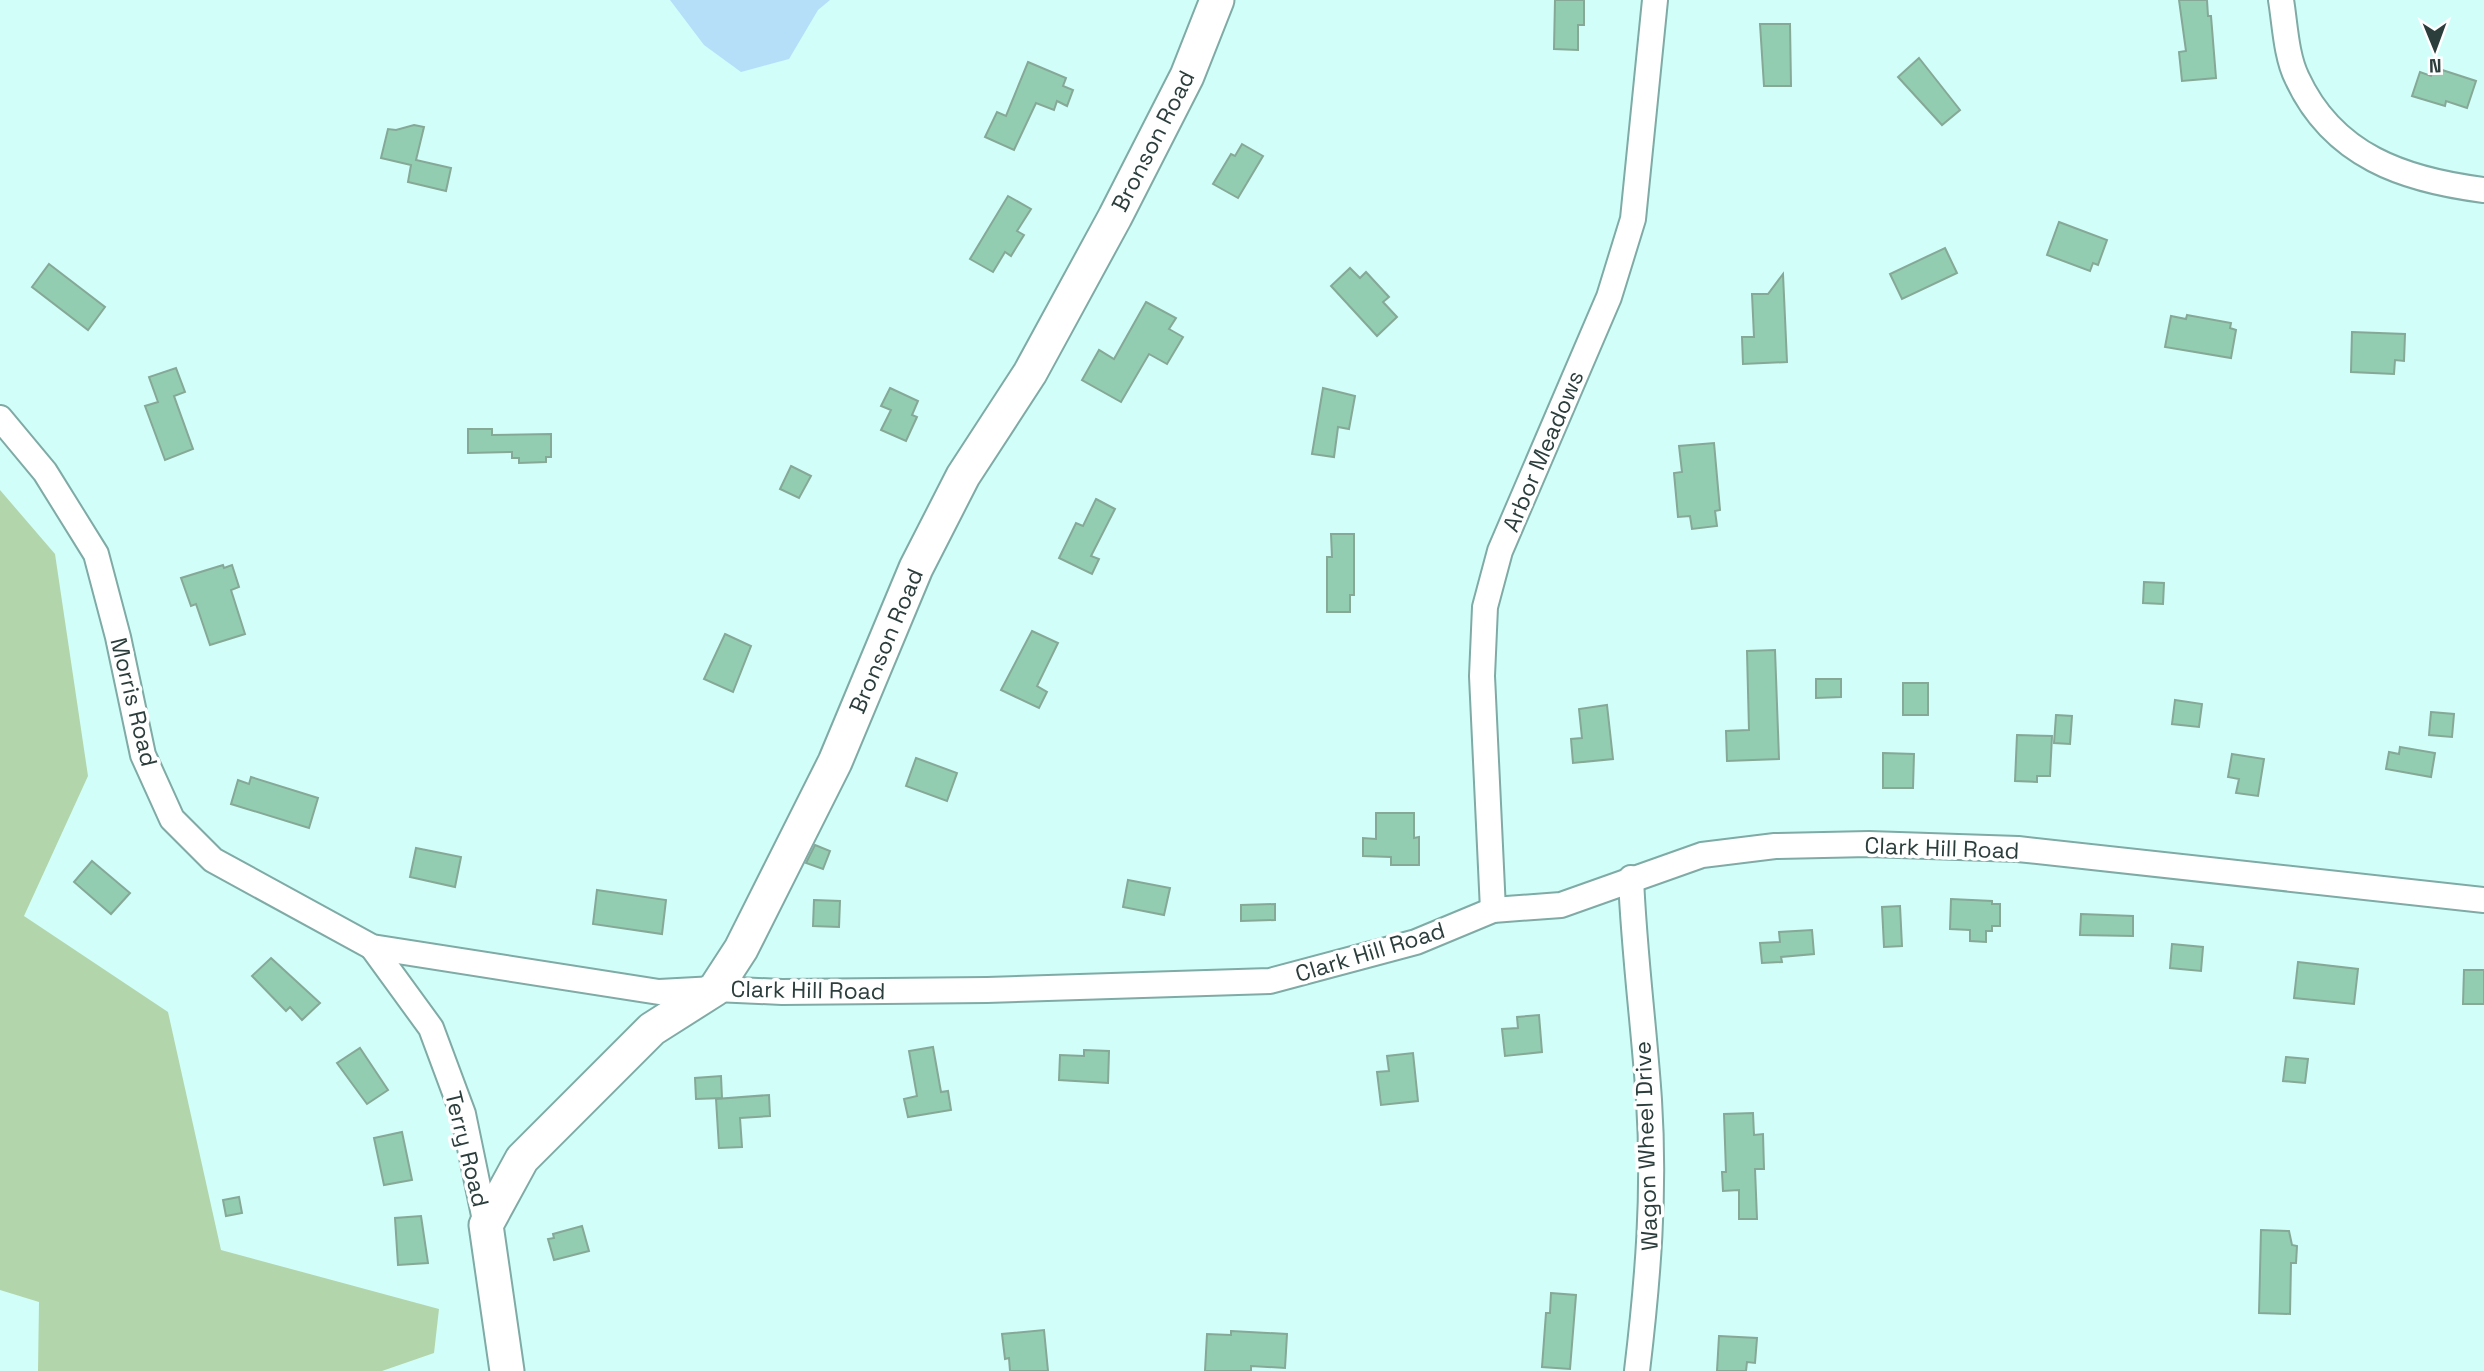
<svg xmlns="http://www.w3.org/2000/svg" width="2484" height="1371" viewBox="0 0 2484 1371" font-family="'Space Grotesk',sans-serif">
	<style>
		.green { fill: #b3d5ab }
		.water { fill: #b5def9 }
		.building { fill: #93cdb1; stroke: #85a897; stroke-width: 2 }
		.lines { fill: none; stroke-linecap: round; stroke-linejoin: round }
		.street-casing { stroke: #7faaa5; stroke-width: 28 }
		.secondary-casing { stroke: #7faaa5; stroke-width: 37 }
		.street { stroke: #fff; stroke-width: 24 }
		.secondary { stroke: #fff; stroke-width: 33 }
		.labels { text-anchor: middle; stroke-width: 7; stroke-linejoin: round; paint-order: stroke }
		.street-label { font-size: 23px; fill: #2c3e3c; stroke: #fff }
	</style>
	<rect width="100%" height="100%" fill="#d1fef9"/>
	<path class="green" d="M0 490 55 554 88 776 24 916 168 1012 221 1250 439 1309 434 1353 382 1371H38L39 1302 0 1290Z"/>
	<path class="water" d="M670 0H830L818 10 789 59 741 72 704 45Z"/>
	<g class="building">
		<path d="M1555 0H1584V25H1578V50L1554 49Z"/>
		<path d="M2179 0H2207L2208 16H2211L2216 78 2182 81 2179 52 2186 51Z"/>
		<path d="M1760 24H1790L1791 86H1764Z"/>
		<path d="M1919 58 1960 110 1942 125 1898 77Z"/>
		<path d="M1028 62 1066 78 1063 86 1073 90 1067 106 1057 101 1054 110 1036 103 1014 150 985 137 997 112 1006 116Z"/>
		<path d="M2433 67 2476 81 2467 108 2446 101 2445 106 2412 96 2420 72 2431 76Z"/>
		<path d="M414 125 424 127 416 160 451 168 446 191 408 182 411 165 381 158 388 129 396 130Z"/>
		<path d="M1242 144 1263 156 1238 198 1213 184 1231 154 1235 156Z"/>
		<path d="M1008 196 1031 209 1017 231 1024 235 1011 256 1005 252 993 272 970 259Z"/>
		<path d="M2059 222 2107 240 2098 265 2093 263 2090 271 2047 255Z"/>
		<path d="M1945 248 1957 273 1902 299 1890 274Z"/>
		<path d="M49 264 105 307 88 330 32 287Z"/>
		<path d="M1350 268 1360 278 1366 272 1389 297 1383 302 1397 317 1377 336 1331 286Z"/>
		<path d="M1783 274 1787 362 1743 364 1742 337H1754L1752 294H1768Z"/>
		<path d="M1146 302 1176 318 1169 329 1183 337 1167 364 1149 354 1121 402 1082 380 1099 350 1114 359Z"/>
		<path d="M2187 315 2231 323 2230 328 2236 330 2231 358 2165 347 2171 316 2186 319Z"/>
		<path d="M2352 332 2405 334 2404 361 2395 360 2394 374 2351 372Z"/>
		<path d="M176 368 185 392 174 396 193 449 165 460 145 406 158 402 149 377Z"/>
		<path d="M890 388 918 401 912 415 917 417 906 441 881 430 891 410 881 406Z"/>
		<path d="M1323 388 1355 396 1349 429 1338 427 1334 457 1312 454Z"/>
		<path d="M468 429H492V435L551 434V457H546V462L519 463V458H512V452L468 453Z"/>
		<path d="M1714 443 1720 510 1715 511 1717 526 1692 529 1690 516 1678 517 1674 473 1682 472 1679 446Z"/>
		<path d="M791 466 811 476 799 498 780 489Z"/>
		<path d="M1096 499 1115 509 1091 556 1099 559 1092 574 1059 558 1076 523 1083 526Z"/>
		<path d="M1331 534H1354V595H1350V612H1327V557H1332Z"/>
		<path d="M223 565 224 568 232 565 239 587 231 590 245 634 210 645 196 604 191 606 181 578Z"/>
		<path d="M2144 582 2164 583 2163 604 2143 603Z"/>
		<path d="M1032 631 1058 643 1037 686 1047 692 1039 708 1001 690Z"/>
		<path d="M725 634 751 646 733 692 704 679Z"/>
		<path d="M1775 650 1779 759 1727 761 1726 731 1749 730 1747 651Z"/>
		<path d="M1816 679H1841V697L1816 698Z"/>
		<rect x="1903" y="683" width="25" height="32"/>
		<path d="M2175 700 2202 704 2199 727 2172 724Z"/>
		<path d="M1607 705 1613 759 1573 763 1571 739 1582 738 1579 709Z"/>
		<path d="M2431 712 2454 714 2452 737 2429 735Z"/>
		<path d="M2056 715 2072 716 2070 744 2054 743Z"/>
		<path d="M2017 735 2052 736 2050 776H2037V782L2015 781Z"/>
		<path d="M2400 747 2435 753 2431 777 2386 769 2389 752 2399 754Z"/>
		<path d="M1883 753 1914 754 1913 788H1883Z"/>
		<path d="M2232 754 2264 759 2258 796 2236 793 2239 779 2228 777Z"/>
		<path d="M916 758 957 773 947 801 906 786Z"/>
		<path d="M251 777 318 798 309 828 231 804 238 780 249 784Z"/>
		<path d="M1376 813H1414V838L1419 837V865H1391V857L1363 856V838L1376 839Z"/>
		<path d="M815 845 830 851 823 869 806 863Z"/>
		<path d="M416 848 461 857 455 887 410 877Z"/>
		<path d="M92 861 130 893 111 914 74 882Z"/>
		<path d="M1128 880 1170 888 1164 915 1123 907Z"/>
		<path d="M597 890 666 900 662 934 593 924Z"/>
		<path d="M1951 899 1992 901V904H2000V926H1992V931H1986V942L1970 941V930L1950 929Z"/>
		<path d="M814 900 840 901 839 927 813 926Z"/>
		<path d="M1275 904V920L1241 921V905Z"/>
		<path d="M1900 906 1902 946 1884 947 1882 907Z"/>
		<path d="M2081 914 2133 916V936L2080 935Z"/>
		<path d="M1812 930 1814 954 1781 957 1782 962 1762 963 1760 943 1780 942 1779 932Z"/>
		<path d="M2172 944 2203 947 2201 971 2170 968Z"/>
		<path d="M271 958 320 1003 302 1020 290 1007 286 1011 252 976Z"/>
		<path d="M2298 962 2358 969 2354 1004 2294 998Z"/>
		<path d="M2464 970H2484V1004H2463Z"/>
		<path d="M1539 1015 1542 1052 1505 1056 1502 1029 1518 1028 1517 1017Z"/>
		<path d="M933 1047 941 1092 948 1091 951 1110 908 1117 904 1099 917 1096 909 1051Z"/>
		<path d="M360 1048 388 1090 367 1104 337 1063Z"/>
		<path d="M1084 1050 1109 1051 1108 1083 1059 1080 1060 1055 1084 1056Z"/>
		<path d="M1413 1053 1418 1101 1381 1105 1377 1072 1389 1071 1387 1056Z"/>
		<path d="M2286 1057 2308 1059 2305 1083 2283 1081Z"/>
		<path d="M721 1076 722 1098 696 1099 695 1078Z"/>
		<path d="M769 1095 770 1116 740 1118 742 1147 719 1148 716 1099Z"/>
		<path d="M1753 1113 1754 1135 1763 1134 1764 1169H1755L1757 1219H1739V1190L1723 1191 1722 1172H1726L1724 1114Z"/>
		<path d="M402 1132 412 1180 384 1185 374 1138Z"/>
		<path d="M239 1197 242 1213 226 1216 223 1200Z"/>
		<path d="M421 1216 428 1263 398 1265 395 1218Z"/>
		<path d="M582 1226 589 1251 554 1260 548 1239 554 1238 553 1234Z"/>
		<path d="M2261 1230 2289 1231 2292 1245 2297 1246 2296 1263H2291L2290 1314 2259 1313Z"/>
		<path d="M1551 1293 1576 1295 1570 1369 1542 1367 1546 1313H1550Z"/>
		<path d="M1044 1330 1048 1371H1010L1009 1358 1005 1359 1002 1334Z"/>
		<path d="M1231 1331 1287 1334 1285 1368 1251 1366V1371H1205L1207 1334 1231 1335Z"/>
		<path d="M1719 1336 1757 1338 1755 1363 1747 1362 1746 1371H1717Z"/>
	</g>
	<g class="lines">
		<defs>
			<g id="street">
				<path d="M2281 0C2285 24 2286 56 2297 78 2333 156 2404 180 2484 190"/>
				<path d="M0 418 45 472 96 554 118 637 143 755 172 819 213 860 372 947 659 992 715 989 782 992 987 990 1270 981 1416 942 1493 910 1561 905 1702 855 1775 846 1869 844 2018 849 2484 900"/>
				<path d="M1631 878C1634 953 1644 1026 1649 1100 1655 1193 1648 1279 1637 1371"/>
				<path d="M1493 910 1482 676 1485 607 1500 551 1609 297 1633 219 1655 0"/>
				<path d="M372 947 431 1028 463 1114 486 1225"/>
			</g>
			<path id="secondary" d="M507 1371 486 1225 522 1159 652 1029 715 989 741 949 835 762 916 568 963 476 1030 373 1115 217 1187 76 1217 0"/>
		</defs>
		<use href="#street" class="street-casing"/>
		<use href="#secondary" class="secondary-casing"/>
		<use href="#street" class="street"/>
		<use href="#secondary" class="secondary"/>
	</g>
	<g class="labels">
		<g class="street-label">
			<text transform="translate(1153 141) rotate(-63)" y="8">Bronson Road</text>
			<text transform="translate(1543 451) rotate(-67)" y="8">Arbor Meadows</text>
			<text transform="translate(886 641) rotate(-67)" y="8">Bronson Road</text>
			<text transform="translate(134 702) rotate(76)" y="8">Morris Road</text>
			<text transform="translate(1942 848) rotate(2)" y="8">Clark Hill Road</text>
			<text transform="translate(1370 952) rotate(-17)" y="8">Clark Hill Road</text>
			<text transform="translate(808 990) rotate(1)" y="8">Clark Hill Road</text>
			<text transform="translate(1646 1146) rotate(-92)" y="8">Wagon Wheel Drive</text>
			<text transform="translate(467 1149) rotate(76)" y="8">Terry Road</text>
		</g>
	</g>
	<g transform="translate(2435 49) rotate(179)" stroke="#ffffff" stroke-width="5" paint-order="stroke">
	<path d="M0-5L12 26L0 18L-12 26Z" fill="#2c3e3c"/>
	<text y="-10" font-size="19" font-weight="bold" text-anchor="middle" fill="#2c3e3c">N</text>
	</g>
</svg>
